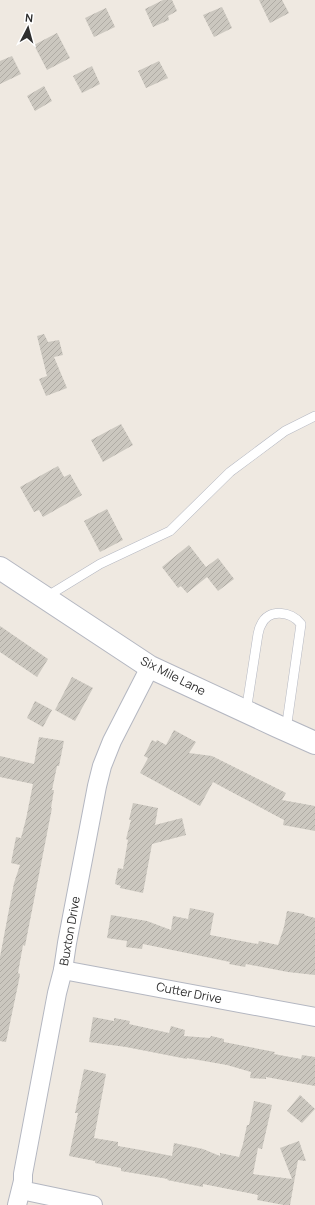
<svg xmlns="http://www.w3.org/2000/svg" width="315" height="1205" viewBox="0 0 315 1205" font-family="Manrope,sans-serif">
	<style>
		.building { fill: url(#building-hatch) }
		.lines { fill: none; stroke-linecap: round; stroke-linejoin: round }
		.service-casing { stroke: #b4b7c1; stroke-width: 10 }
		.minor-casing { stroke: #b4b7c1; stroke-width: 20 }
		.tertiary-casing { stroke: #b4b7c1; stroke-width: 24 }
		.service { stroke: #fff; stroke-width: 9 }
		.minor { stroke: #fff; stroke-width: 18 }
		.tertiary { stroke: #fff; stroke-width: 22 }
		.labels { text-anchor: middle; stroke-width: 3; stroke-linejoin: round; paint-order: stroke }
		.street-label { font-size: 12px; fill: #2e2e2e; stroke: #fff }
	</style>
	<defs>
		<pattern id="building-hatch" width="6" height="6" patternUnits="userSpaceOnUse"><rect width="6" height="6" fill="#cbc7bf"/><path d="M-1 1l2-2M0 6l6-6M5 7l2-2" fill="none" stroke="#afaba4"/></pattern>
	</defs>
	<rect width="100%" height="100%" fill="#efe9e1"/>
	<g class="building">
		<path d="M163 0H172L177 11 168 16 169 20 153 27 145 9Z"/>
		<path d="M259 0H282L289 13 270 23Z"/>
		<path d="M222 7 232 28 214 37 203 15Z"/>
		<path d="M106 8 115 27 94 37 85 18Z"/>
		<path d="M57 33 70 58 47 70 34 45Z"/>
		<path d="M12 56 21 74 0 84V61Z"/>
		<path d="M159 61 168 78 146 88 138 71Z"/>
		<path d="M92 66 100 84 82 93 73 76Z"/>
		<path d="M44 86 52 101 35 111 27 96Z"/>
		<path d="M44 334 48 342 59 340 63 355 54 357 67 388 46 396 39 379 47 376 37 336Z"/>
		<path d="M121 424 133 445 103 462 91 440Z"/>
		<path d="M58 466 64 477 70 474 82 495 43 517 39 510 34 512 20 487Z"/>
		<path d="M107 509 123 540 100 552 84 521Z"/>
		<path d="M189 545 206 567 218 558 234 579 218 591 207 577 187 593 181 586 178 588 162 567Z"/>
		<path d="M0 626 48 659 37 677 0 652Z"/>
		<path d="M72 677 93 688 75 721 55 710Z"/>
		<path d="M35 701 52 710 43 727 27 718Z"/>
		<path d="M174 730 196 742 189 753 212 756 286 793 282 800 315 806V831L283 825 284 820 213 782 200 806 140 773 148 758 144 756 152 740 156 742 157 740 166 745Z"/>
		<path d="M39 737 64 741 59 766H57L52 790H54L51 808H52L25 946 23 945 18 973 20 974 19 980 6 1042 0 1041V957L14 883 20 865 11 863 16 837 21 838 26 819 33 784 0 777V756L34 764Z"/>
		<path d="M133 803 158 808 155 825 182 818 186 835 152 844 143 893 120 888 121 886 115 884 118 868 123 869 128 840 126 839 131 820H129Z"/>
		<path d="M190 908 214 913 210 935 258 944 259 941 278 945 284 927 287 911 305 914 304 915 315 918V975L288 972 246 964 245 967 229 964 230 962 211 958 143 944 142 949 126 947 127 941 107 938 111 915 147 921 171 930 173 916 188 919Z"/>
		<path d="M93 1017 114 1021V1018L130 1021 129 1024 169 1033 171 1026 185 1030 184 1036 210 1038 211 1036 224 1039V1042L275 1052 274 1054 301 1059 302 1055 315 1057V1086L266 1077V1079L250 1078 251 1072 227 1065 187 1058V1059L126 1047 89 1042Z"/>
		<path d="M84 1069 106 1074 94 1138 118 1142V1146L141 1150 172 1156 174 1143 203 1149 220 1156V1153L239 1157 243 1144 247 1125H249L254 1101 272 1105 262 1149 258 1148 253 1174 292 1179 280 1148 299 1141 306 1161 298 1160 290 1205H284L257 1200 258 1195 203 1184V1187L167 1180 168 1179 121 1171V1168L95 1163V1161L69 1156 78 1113H75Z"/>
		<path d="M300 1095 315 1109 302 1123 287 1111Z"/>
	</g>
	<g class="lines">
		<defs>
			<g id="service">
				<path d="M46 597 100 564 170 531 230 472 285 431 315 416"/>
				<path d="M246 712 258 634C259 631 259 628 261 625 268 608 291 611 301 624L286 730"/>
			</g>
			<g id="minor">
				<path d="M63 970 315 1017"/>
				<path d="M21 1190 93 1205"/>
				<path d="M17 1205 23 1181V1174L57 993 63 970 67 943 97 786 102 766 112 741 150 667"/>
			</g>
			<path id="tertiary" d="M0 568 150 667 277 726 315 743"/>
		</defs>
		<use href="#service" class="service-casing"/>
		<use href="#minor" class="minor-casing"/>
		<use href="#tertiary" class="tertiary-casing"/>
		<use href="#service" class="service"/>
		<use href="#minor" class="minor"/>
		<use href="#tertiary" class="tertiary"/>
	</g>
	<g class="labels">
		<g class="street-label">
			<text transform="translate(173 676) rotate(27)" y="4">Six Mile Lane</text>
			<text transform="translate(70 931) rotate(-80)" y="4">Buxton Drive</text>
			<text transform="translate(189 993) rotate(11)" y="4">Cutter Drive</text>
		</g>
	</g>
	<g transform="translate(28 28) rotate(6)" stroke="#ffffff" stroke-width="3" paint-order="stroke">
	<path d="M0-3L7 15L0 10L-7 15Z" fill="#2e2e2e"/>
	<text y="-6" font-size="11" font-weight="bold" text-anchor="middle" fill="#2e2e2e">N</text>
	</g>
</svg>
